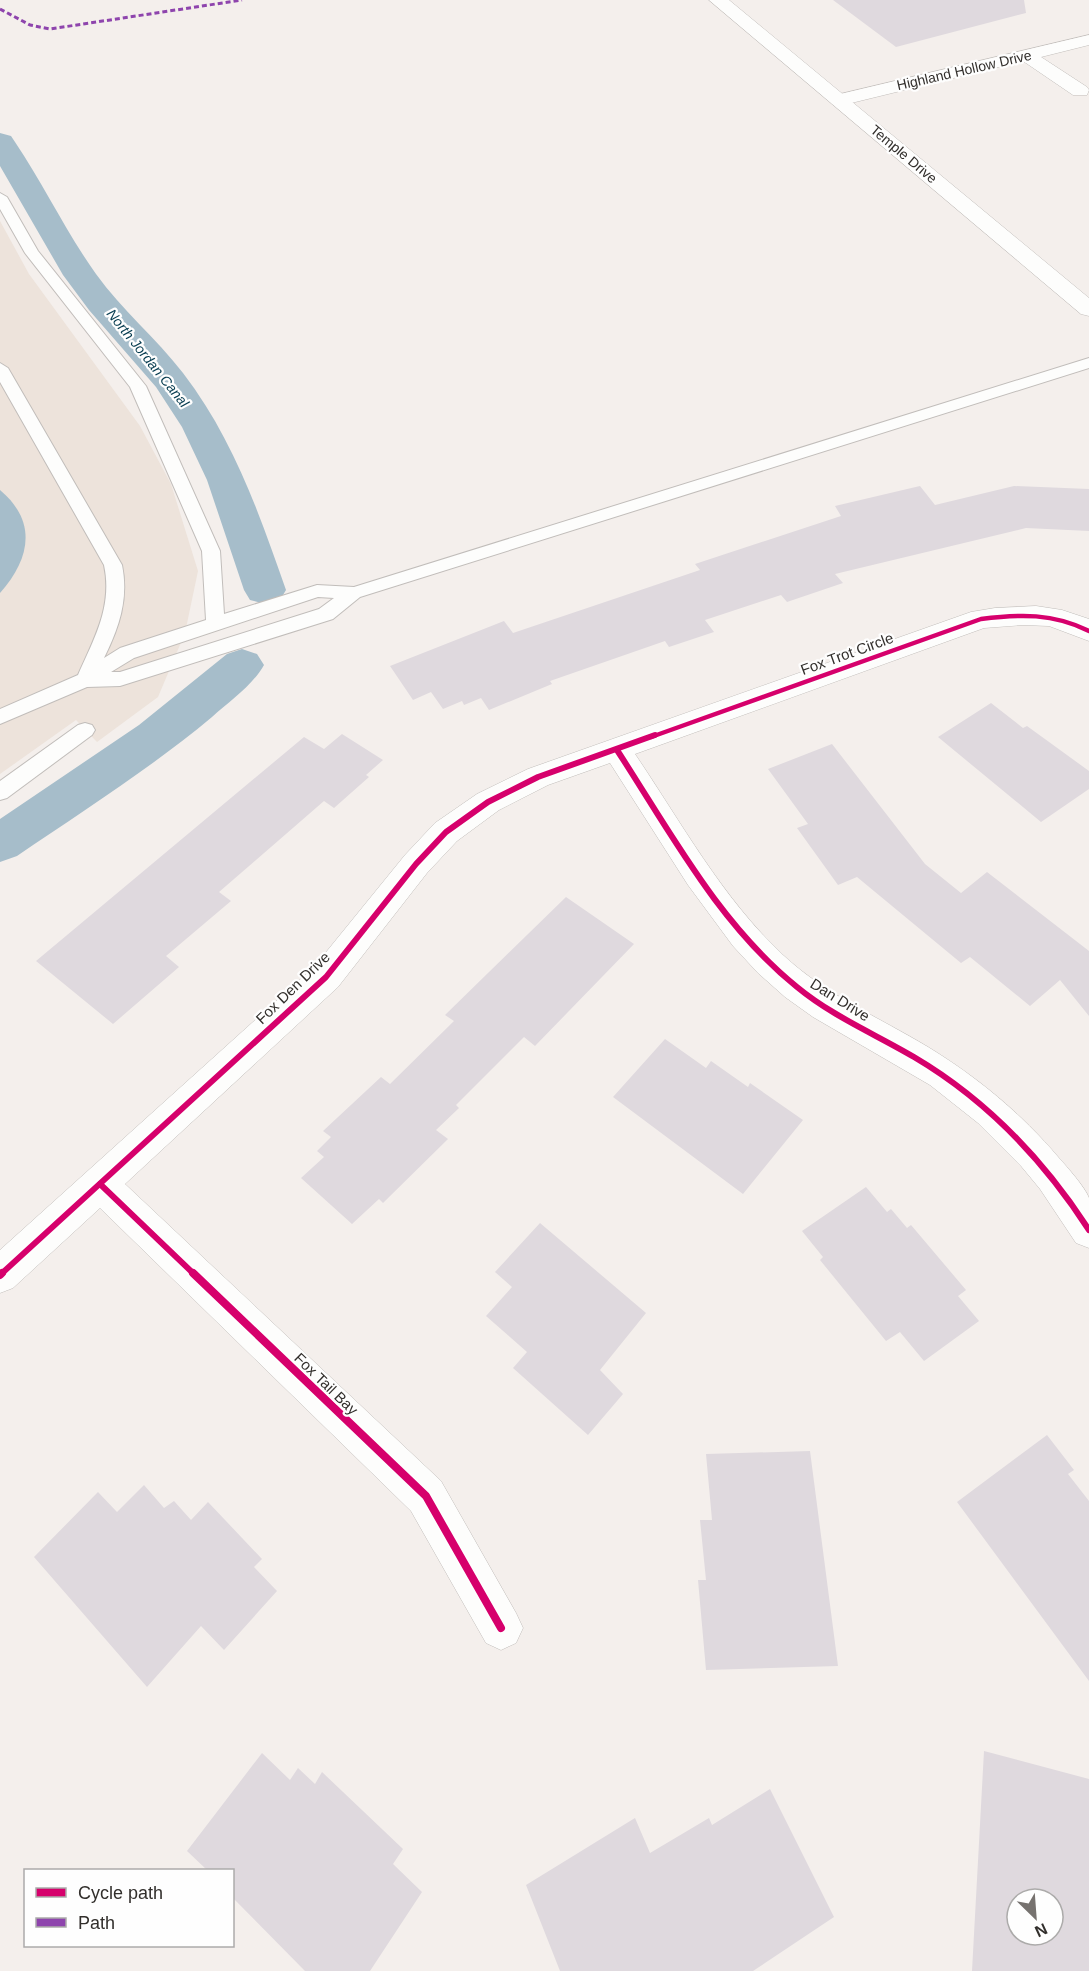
<svg xmlns="http://www.w3.org/2000/svg" width="1089" height="1971" viewBox="0 0 1089 1971" font-family="Helvetica,sans-serif">
	<style>
		.built { fill: #ede3db }
		.water { fill: #a6bdca }
		.lines { fill: none; stroke-linecap: round; stroke-linejoin: round }
		.canal { fill: #a6bdca; fill-rule: evenodd }
		.building { fill: #dfd9de; fill-rule: evenodd }
		.lane-casing { stroke: #c1bdba; stroke-width: 2 }
		.street-casing { stroke: #c1bdba; stroke-width: 1 }
		.secondary-casing { stroke: #c1bdba; stroke-width: 1 }
		.lane { fill: #fdfdfc; fill-rule: evenodd }
		.street { fill: #fdfdfc; fill-rule: evenodd }
		.secondary { fill: #fdfdfc; fill-rule: evenodd }
		.quiet { stroke: #8e44ad; stroke-width: 3; stroke-dasharray: 5 3; stroke-linecap: butt }
		.cycleway-far2-casing { stroke: #fefefe; stroke-width: 8 }
		.cycleway-far1-casing { stroke: #fefefe; stroke-width: 10 }
		.cycleway-casing { stroke: #fefefe; stroke-width: 11 }
		.cycleway-far2 { stroke: #d6006c; stroke-width: 4.5 }
		.cycleway-far1 { stroke: #d6006c; stroke-width: 6 }
		.cycleway { stroke: #d6006c; stroke-width: 8 }
		.labels { text-anchor: middle; stroke-width: 4.5; stroke-linejoin: round; paint-order: stroke }
		.far-street-label { font-size: 14px; fill: #322f2c; stroke: #fefefe }
		.far-water-label { font-size: 14px; font-style: italic; fill: #043a4e; stroke: #fefefe }
		.street-label { font-size: 15px; fill: #322f2c; stroke: #fefefe }
	</style>
	<rect width="100%" height="100%" fill="#f4efec"/>
	<path class="built" d="M0 221 29 274 140 426 171 484 198 571 185 633 158 697 97 742 76 720 0 774Z"/>
	<path class="water" d="M0 490C38 522 30 559 0 593Z"/>
	<g class="lines">
		<g class="canal">
			<path d="M0 133 11 136 15 142C44 185 66 232 96 274 122 310 156 338 183 373 233 438 259 513 286 590L280 600 265 604 250 600 244 590 207 480 182 427 156 387 89 310 63 275 0 166Z"/>
			<path d="M242 649 257 654 264 665C252 686 230 701 212 717 151 768 83 811 17 856L0 862V819L139 725 227 654Z"/>
		</g>
	</g>
	<g class="building">
		<path d="M833 0H1024L1026 13 896 47Z"/>
		<path d="M920 486 935 505 1014 486 1089 489V531L1026 528 835 574 843 583 787 602 781 595 705 620 714 632 669 647 665 641 550 681 552 684 489 710 481 698 464 705 462 701 443 709 431 692 413 700 390 666 504 621 513 633 700 570 695 564 841 516 835 506Z"/>
		<path d="M991 703 1023 728 1027 726 1089 771V789L1041 822 938 737Z"/>
		<path d="M342 734 383 760 366 775 369 777 334 808 324 801 219 892 231 901 166 956 179 967 113 1024 36 961 304 737 324 749Z"/>
		<path d="M832 744 925 864 961 893 987 872 1089 951V1016L1060 980 1030 1006 970 957 961 963 857 877 838 885 797 828 808 824 768 769Z"/>
		<path d="M566 897 634 944 535 1046 524 1037 456 1105 459 1108 436 1130 448 1139 383 1203 379 1199 352 1224 301 1178 324 1157 317 1151 331 1137 323 1131 381 1077 390 1084 454 1021 445 1015Z"/>
		<path d="M665 1039 706 1068 711 1061 748 1087 750 1083 803 1120 743 1194 613 1097Z"/>
		<path d="M866 1187 887 1212 891 1209 907 1228 911 1225 966 1290 958 1296 979 1321 924 1361 900 1332 886 1341 820 1260 823 1257 802 1231Z"/>
		<path d="M540 1223 646 1313 600 1370 623 1394 588 1435 513 1368 527 1352 486 1316 512 1287 495 1272Z"/>
		<path d="M1047 1435 1074 1470 1068 1474 1089 1501V1681L957 1502Z"/>
		<path d="M810 1451 838 1666 706 1670 698 1580H706L700 1520H712L706 1454Z"/>
		<path d="M144 1485 164 1508 174 1501 191 1520 208 1502 262 1559 254 1567 277 1591 224 1650 201 1626 147 1687 34 1557 98 1492 117 1512Z"/>
		<path d="M984 1751 1089 1779V1971H972ZM1017 1899H1053V1935H1017Z"/>
		<path d="M262 1753 290 1780 298 1768 315 1784 322 1772 403 1849 393 1864 422 1892 370 1971H305L232 1897V1870H207L187 1851Z"/>
		<path d="M770 1789 834 1917 753 1971H560L526 1885 635 1818 650 1853 709 1818 712 1825Z"/>
	</g>
	<g class="lines">
		<defs>
			<g id="lane">
				<path d="M0 193 7 197 38 251 146 386 220 551 224 614 317 585 354 587 1089 358V368L360 597 333 619 120 686 87 687 0 724V709L78 675C94 639 113 606 104 565L0 382V363L8 368 122 565C129 599 119 628 104 658L120 648 206 620 202 551 130 387 25 253 0 209ZM318 597 334 598 319 609 120 672H111L134 658Z"/>
				<path d="M85 723 92 725 95 730 92 735 7 798 0 800V781L78 725Z"/>
			</g>
			<g id="street">
				<path d="M1089 35V45L1041 57 1087 87 1089 90 1087 95H1073L1023 61 839 106 832 104 830 100 832 96Z"/>
				<path d="M1036 606 1062 610 1089 619V641L1049 626 1023 625 984 628 635 754C681 822 722 898 783 955 826 995 878 1017 928 1047 977 1077 1021 1113 1059 1158 1067 1167 1085 1187 1089 1198 1089 1209 1089 1235 1089 1248L1076 1243 1040 1189 1021 1166 978 1123 930 1085 813 1017 785 997 758 973 733 946 688 885 610 763 548 785 499 810 457 841 427 873 338 987 125 1184 441 1481 516 1613 523 1628 516 1643 501 1650 486 1643 411 1511 100 1208 13 1288 0 1293V1250L314 967 405 855 435 823 477 794 528 769 971 612 995 608Z"/>
			</g>
			<path id="secondary" d="M709 0H729L1089 298V316L1081 314Z"/>
		</defs>
		<use href="#lane" class="lane-casing"/>
		<use href="#street" class="street-casing"/>
		<use href="#secondary" class="secondary-casing"/>
		<use href="#lane" class="lane"/>
		<use href="#street" class="street"/>
		<use href="#secondary" class="secondary"/>
		<path class="quiet" d="M0 9 30 25 50 29 242 0"/>
		<defs>
			<path id="cycleway-far2" d="M651 737 981 619C1020 614 1053 613 1089 631"/>
			<g id="cycleway-far1">
				<path d="M617 750C671 833 719 924 797 987 832 1016 875 1034 914 1057 987 1100 1043 1159 1089 1230"/>
				<path d="M100 1184 195 1275"/>
				<path d="M0 1275 326 977 416 864 446 832 488 802 538 777 655 735"/>
			</g>
			<g id="cycleway">
				<path d="M193 1273 426 1496 501 1628"/>
				<path d="M0 1275 2 1273"/>
			</g>
		</defs>
		<use href="#cycleway-far2" class="cycleway-far2-casing"/>
		<use href="#cycleway-far1" class="cycleway-far1-casing"/>
		<use href="#cycleway" class="cycleway-casing"/>
		<use href="#cycleway-far2" class="cycleway-far2"/>
		<use href="#cycleway-far1" class="cycleway-far1"/>
		<use href="#cycleway" class="cycleway"/>
	</g>
	<g class="labels">
		<g class="far-street-label">
			<text transform="translate(964 70) rotate(-13)" y="5">Highland Hollow Drive</text>
			<text transform="translate(904 154) rotate(40)" y="5">Temple Drive</text>
		</g>
		<g class="far-water-label">
			<text transform="translate(148 358) rotate(51)" y="5">North Jordan Canal</text>
		</g>
		<g class="street-label">
			<text transform="translate(847 654) rotate(-20)" y="5">Fox Trot Circle</text>
			<text transform="translate(293 988) rotate(-44)" y="5">Fox Den Drive</text>
			<text transform="translate(840 1000) rotate(32)" y="5">Dan Drive</text>
			<text transform="translate(326 1384) rotate(44)" y="5">Fox Tail Bay</text>
		</g>
	</g>
	<rect x="24" y="1869" width="210" height="78" fill="#fefefe" stroke="#acabaa" stroke-width="1.5"/>
	<rect x="36" y="1888" width="30" height="9" fill="#d6006c" stroke="#acabaa" stroke-width="1.5"/>
	<text x="78" y="1899" font-size="18" fill="#322f2c">Cycle path</text>
	<rect x="36" y="1918" width="30" height="9" fill="#8e44ad" stroke="#acabaa" stroke-width="1.5"/>
	<text x="78" y="1929" font-size="18" fill="#322f2c">Path</text>
	<g transform="translate(1035 1917) rotate(155)"><circle r="28" fill="#fefefe" stroke="#acabaa" stroke-width="1.5"/>
	<path d="M0-4.5L10 22L0 15L-10 22Z" fill="#76726f"/>
	<text y="-9" font-size="16" font-weight="bold" text-anchor="middle" fill="#322f2c">N</text>
	</g>
</svg>
